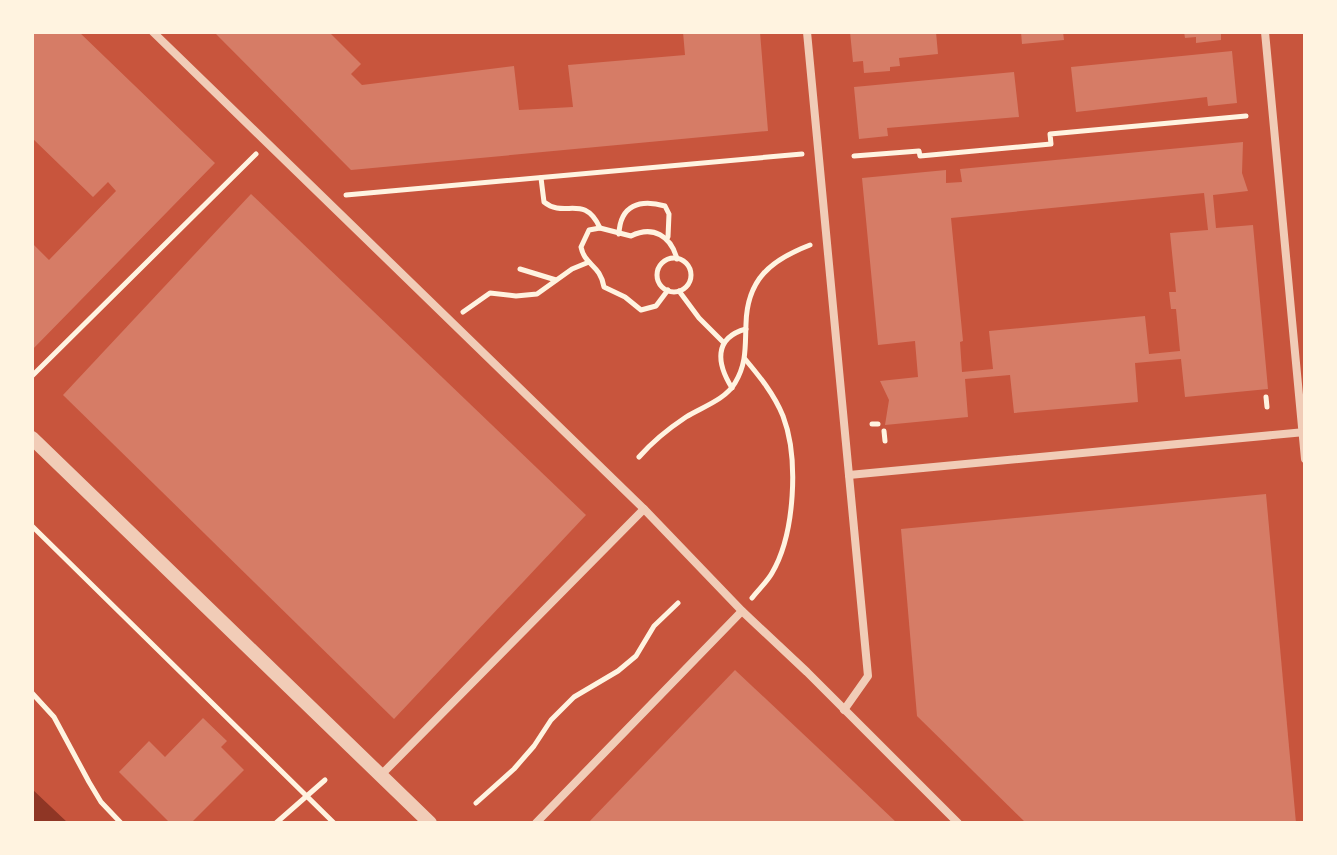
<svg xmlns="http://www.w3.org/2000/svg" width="1337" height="855" viewBox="0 0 1337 855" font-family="Overpass,sans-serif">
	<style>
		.water { fill: #8f3625 }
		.building { fill: #d67c66; fill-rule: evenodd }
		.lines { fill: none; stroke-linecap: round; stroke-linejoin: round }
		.path { stroke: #fff3e0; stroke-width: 5 }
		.minor { stroke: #f1ccb7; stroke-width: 8 }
		.tertiary { stroke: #f1ccb7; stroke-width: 14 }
	</style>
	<rect width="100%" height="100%" fill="#c8553d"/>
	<path class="water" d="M32 789 68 823H32Z"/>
	<g class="building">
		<path d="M32 32H79L215 163 32 350V243L49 260 116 191 108 182 93 197 32 138Z"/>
		<path d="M214 32H329L361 64 351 74 362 85 514 66 519 110 573 107 568 65 685 55 683 32H760L768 131 351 170Z"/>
		<path d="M850 32H936L938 54 899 58 900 66 890 67V71L864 73 863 61 853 62Z"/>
		<path d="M1021 32H1063L1064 40 1022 44Z"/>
		<path d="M1184 32H1221V40L1196 43V37L1185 38Z"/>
		<path d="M1232 51 1237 103 1208 106 1207 97 1076 112 1071 67Z"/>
		<path d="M1014 72 1019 117 887 128 888 136 859 139 854 87Z"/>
		<path d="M1243 142 1242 173 1248 191 1213 195 1216 228 1253 225 1268 389 1185 397 1181 359 1135 363 1138 402 1014 413 1010 375 965 379 968 417 885 425 889 400 880 381 918 377 915 341 878 345 862 178 946 170V183L962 182 960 169ZM1204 193 1208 230 1170 233 1176 292H1169L1171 309H1176L1180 351 1149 354 1145 316 989 331 993 369 962 372 960 342 963 341 951 218Z"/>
		<path d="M251 194 586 515 394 719 63 395Z"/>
		<path d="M1266 494 1296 823H1026L917 716 901 529Z"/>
		<path d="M735 670 834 763 897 823H588Z"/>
		<path d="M203 718 227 741 221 747 244 770 191 823H170L119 772 149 741 165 757Z"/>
	</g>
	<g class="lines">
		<g class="path">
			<path d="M854 156 919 151 920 156 1051 144 1050 134 1246 116"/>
			<path d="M541 178 544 202C565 219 584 193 600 228"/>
			<path d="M346 195 802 154"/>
			<path d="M619 234C620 205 640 199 665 206L669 214 668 237"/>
			<circle cx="674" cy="275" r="17"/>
			<path d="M520 269 556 280"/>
			<path d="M668 290 656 306 641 310 625 297 604 287C600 264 585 266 581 247L589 230 600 228 631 236C653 225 671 236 677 259"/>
			<path d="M679 291 699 318 724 343"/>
			<path d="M463 312 490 293 516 296 537 294 572 269 589 262"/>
			<path d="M745 359C760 377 774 394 783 416 799 458 795 534 772 573 767 582 758 590 752 598"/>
			<path d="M32 376 256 154"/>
			<path d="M732 388C717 364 713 338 746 329"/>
			<path d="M1266 397 1267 407"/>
			<path d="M872 424H878"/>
			<path d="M884 431 885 441"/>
			<path d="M639 457C653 441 668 429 686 417 702 407 725 400 735 383 747 363 745 346 746 324 747 279 771 260 810 245"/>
			<path d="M32 526 334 823"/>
			<path d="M32 693 54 717 89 782 101 802 121 823"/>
			<path d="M476 803 514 769 534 746 551 720 574 697 618 671 636 656 654 626 678 603"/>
			<path d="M276 823 325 780"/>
		</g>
		<g class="minor">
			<path d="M153 32 644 509 742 611 807 672 958 823"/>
			<path d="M807 32 868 676 844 710"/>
			<path d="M1265 32 1305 459"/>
			<path d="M849 475 1305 432"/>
			<path d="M380 776 644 509"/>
			<path d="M536 823 742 611"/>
		</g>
		<path class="tertiary" d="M32 438 430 823"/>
	</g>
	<rect width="1337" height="855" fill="none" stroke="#fff3e0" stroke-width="68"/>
</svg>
